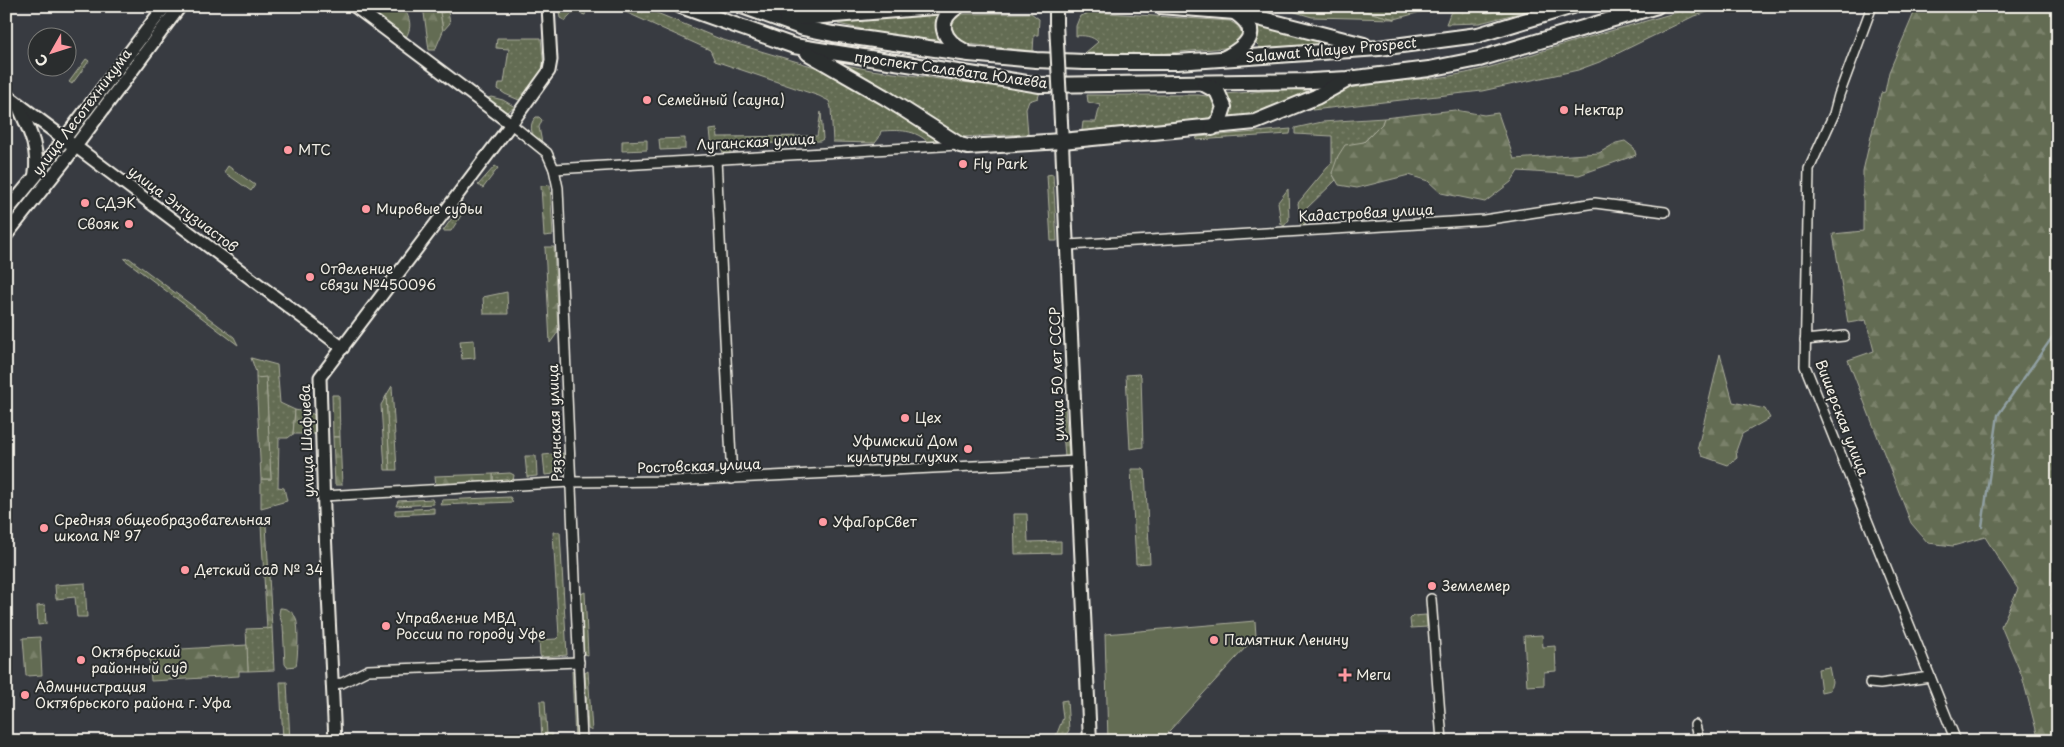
<svg xmlns="http://www.w3.org/2000/svg" width="2064" height="747" viewBox="0 0 2064 747" font-family="'Playpen Sans',sans-serif">
	<style>
		.grass { fill: url(#grass-dots); stroke: #acae9d }
		.forest { fill: url(#forest-firs); stroke: #acae9d }
		.park { fill: #636c52; stroke: #acae9d }
		.lines { fill: none; stroke-linecap: round; stroke-linejoin: round }
		.stream { stroke: #909fa2; stroke-width: 2.5 }
		.minor-casing { stroke: #f4f1e8; stroke-width: 12 }
		.tertiary-casing { stroke: #f4f1e8; stroke-width: 15 }
		.secondary-casing { stroke: #f4f1e8; stroke-width: 16 }
		.primary-casing { stroke: #f4f1e8; stroke-width: 18 }
		.minor { stroke: #2a2d2e; stroke-width: 9 }
		.tertiary { stroke: #2a2d2e; stroke-width: 11 }
		.secondary { stroke: #2a2d2e; stroke-width: 12 }
		.primary { stroke: #2a2d2e; stroke-width: 14 }
		.secondary-bridge-casing { stroke: #f4f1e8; stroke-width: 16; stroke-linecap: butt }
		.secondary-bridge { stroke: #2a2d2e; stroke-width: 12 }
		.poi-dot { fill: #ff9aa2; stroke: #2a2d2e; stroke-width: 2 }
		.labels { text-anchor: middle; stroke-width: 4; stroke-linejoin: round; paint-order: stroke }
		.street-label { font-size: 14px; fill: #f4f1e8; stroke: #2a2d2e }
		.poi-label { font-size: 14px; fill: #f4f1e8; stroke: #2a2d2e; text-anchor: start }
	</style>
	<defs>
		<pattern id="grass-dots" width="8" height="8" patternUnits="userSpaceOnUse" patternTransform="scale(1.25)"><rect width="8" height="8" fill="#636c52"/><path d="M2 2h.1M6 6h.1" fill="none" stroke="#7a816b" stroke-width="1.8" stroke-linecap="round"/></pattern>
		<pattern id="forest-firs" width="22" height="20" patternUnits="userSpaceOnUse" patternTransform="scale(1.25)"><rect width="22" height="20" fill="#636c52"/><path d="M5 1l3.5 6h-7zM16 11l3.5 6h-7z" fill="#7a816b"/></pattern>
	</defs>
	<rect width="100%" height="100%" fill="#383b41"/>
	<filter id="ink" filterUnits="userSpaceOnUse"><feTurbulence type="fractalNoise" baseFrequency=".02" numOctaves="2"/><feDisplacementMap in="SourceGraphic" scale="10" xChannelSelector="R" yChannelSelector="G"/><feConvolveMatrix kernelMatrix="1 2 1 2 8 2 1 2 1" color-interpolation-filters="sRGB"/></filter>
	<g filter="url(#ink)">
		<g class="grass">
			<path d="M439 6H447L450 23 443 31Z"/>
			<path d="M492 6H537V8L535 11Z"/>
			<path d="M558 6H574L586 12 585 15C577 12 569 12 566 21L560 18Z"/>
			<path d="M612 6H640L720 39 825 70 837 75 946 143H929C915 129 899 130 881 131L879 138 875 143 833 142 831 108 829 101 819 96 715 61 710 50Z"/>
			<path d="M1453 6H1473L1475 10 1488 13 1511 6H1546L1480 23 1446 24Z"/>
			<path d="M1699 6H1726L1692 17 1602 61 1578 70 1482 91 1312 110 1311 105C1336 80 1414 82 1450 76 1493 69 1534 53 1575 41 1616 29 1658 18 1699 6Z"/>
			<path d="M1093 12 1230 21 1238 26 1244 37 1235 47 1158 54 1085 53 1098 42C1093 36 1083 35 1076 36V26L1080 16Z"/>
			<path d="M1031 13 1039 19 1038 35H1034L1033 51 959 43 949 31 951 21 961 14Z"/>
			<path d="M933 14 940 16 941 37 938 40 899 37 838 24 839 22Z"/>
			<path d="M1257 24 1317 41V45L1260 48 1256 44 1257 32 1254 27Z"/>
			<path d="M497 38H541L544 68 519 100 505 94 498 89 499 83H504L509 49 496 48Z"/>
			<path d="M86 59 89 61 72 84 69 82Z"/>
			<path d="M836 63 871 70 1040 92 1038 98 1029 101 1026 109 1028 134 960 137Z"/>
			<path d="M1293 89 1308 91 1258 114 1247 117 1226 119 1224 94Z"/>
			<path d="M1087 95H1199L1214 97 1219 106 1216 120 1085 133 1082 130 1083 122H1096L1100 105 1088 102Z"/>
			<path d="M491 97 503 100 515 107 505 113 483 100Z"/>
			<path d="M821 112 823 139 820 141 735 145 729 154 723 153 721 147 712 148 710 130 717 129 718 137 817 136Z"/>
			<path d="M536 117H539L542 120 539 127 542 143 535 140C531 133 529 123 536 117Z"/>
			<path d="M1384 118 1382 124 1332 173 1336 180 1306 209 1305 225 1301 226 1298 203 1332 162V136L1295 134V128L1322 122Z"/>
			<path d="M1291 129 1290 134 1196 140 1197 137Z"/>
			<path d="M685 138V149L660 150 659 139Z"/>
			<path d="M647 140V150L622 151V141Z"/>
			<path d="M495 166 498 168 483 188 478 185Z"/>
			<path d="M1053 174 1057 241H1051L1047 175Z"/>
			<path d="M1288 189 1289 220 1284 226 1281 224 1278 202Z"/>
			<path d="M457 211 462 214 451 231H443Z"/>
			<path d="M129 258 234 337 238 345 124 259Z"/>
			<path d="M507 292 508 314H484L483 297Z"/>
			<path d="M251 358 277 365 280 403 295 410 293 434 288 438H279L278 487 284 488 287 501 261 508V479H271L266 378H256V372Z"/>
			<path d="M1139 374 1141 376 1143 447 1130 449 1126 375Z"/>
			<path d="M392 386 397 470H390L386 396Z"/>
			<path d="M332 395H339L340 437H333Z"/>
			<path d="M563 453 564 467 555 468V474L545 475 543 455Z"/>
			<path d="M525 456H536L537 476 527 477Z"/>
			<path d="M1131 469H1143L1145 471 1150 563 1136 564Z"/>
			<path d="M510 473 514 475 513 481 493 484V474Z"/>
			<path d="M510 497 513 502 440 505 442 500Z"/>
			<path d="M432 499 434 504 396 506 398 501Z"/>
			<path d="M434 508V513L395 515V510Z"/>
			<path d="M1014 514H1027L1028 542 1061 541V553L1015 554Z"/>
			<path d="M553 532H560L567 655 541 657 540 655 539 640 556 639 559 636Z"/>
			<path d="M85 583 87 617H77L75 597 56 599 55 585Z"/>
			<path d="M585 592 588 655 584 654 581 594Z"/>
			<path d="M1426 615 1427 627 1411 628 1410 619 1413 616Z"/>
			<path d="M272 628 274 670 248 671 246 629Z"/>
			<path d="M572 671 574 672 579 741H575Z"/>
			<path d="M588 671 592 731 588 729 585 673Z"/>
			<path d="M280 682H287L290 741H283Z"/>
			<path d="M1067 700 1069 730 1063 741H1054L1063 718 1061 701Z"/>
		</g>
		<g class="forest">
			<path d="M361 6H403C410 19 413 26 405 39Z"/>
			<path d="M423 6H439L443 31 435 50H429Z"/>
			<path d="M1344 6H1442L1395 19Z"/>
			<path d="M1917 6H2058V599L2050 605 2058 630V741H2039L2022 676 2001 626 2018 589 1985 537 1953 546 1928 543 1911 523 1848 360 1874 351 1866 320 1848 323 1833 234 1863 231V171L1881 93 1885 92 1889 72Z"/>
			<path d="M1455 110 1484 115 1498 113 1514 159 1599 153 1616 143 1625 141 1634 148 1636 155 1579 175 1518 171 1511 182 1485 202 1441 193 1428 181 1409 175 1357 188 1339 185 1332 173 1338 156 1345 145 1364 142 1382 124 1384 118Z"/>
			<path d="M550 185 553 235 544 236 541 186Z"/>
			<path d="M545 247H554L558 332 550 343Z"/>
			<path d="M1720 354 1733 402 1765 409 1770 418 1742 434 1736 451 1737 458 1728 465 1702 456 1698 447Z"/>
			<path d="M266 377 271 479H261L256 378Z"/>
			<path d="M386 396 390 470H385L381 405Z"/>
			<path d="M1065 407 1069 456 1065 457 1061 408Z"/>
			<path d="M295 410 313 414 316 417 317 434H293Z"/>
			<path d="M333 437H340L342 485H335Z"/>
			<path d="M493 474V484L436 486 435 476Z"/>
			<path d="M261 525H266L272 628 267 629Z"/>
			<path d="M45 605 46 624 38 625 37 606Z"/>
			<path d="M280 608C287 608 293 612 296 618 299 627 298 657 296 666L287 667 285 664 283 626 279 614Z"/>
			<path d="M40 637 42 675 26 676 23 638Z"/>
			<path d="M247 645 248 671H239V676L151 681 149 651Z"/>
			<path d="M540 701H545L547 734H552V741H542Z"/>
		</g>
		<g class="park">
			<path d="M1275 6H1344L1395 19 1312 17Z"/>
			<path d="M228 166 255 185 251 191 224 172Z"/>
			<path d="M474 340 475 358 462 359 460 341Z"/>
			<path d="M1255 621 1256 636 1160 741H1108L1105 634Z"/>
			<path d="M1542 635 1543 647 1555 646 1556 671 1544 672V685L1527 686 1524 636Z"/>
			<path d="M1829 667 1832 682 1830 690 1821 692 1818 669Z"/>
		</g>
		<g class="lines">
			<path class="stream" d="M1982 527 1998 415 2058 329"/>
			<defs>
				<g id="minor">
					<path d="M1872 6 1839 95 1834 114 1809 169 1805 366 1956 741"/>
					<path d="M511 124 547 153 554 169 558 188 582 741"/>
					<path d="M716 159 732 479"/>
					<path d="M554 169 958 145"/>
					<path d="M1068 245 1484 220 1595 203 1665 212"/>
					<path d="M1805 340 1844 336"/>
					<path d="M323 496 571 482 672 481 1076 461"/>
					<path d="M1431 599 1442 741"/>
					<path d="M1870 683 1880 684 1930 677"/>
					<path d="M332 684 342 683 368 670 579 662"/>
					<path d="M1695 725 1699 741"/>
				</g>
				<g id="tertiary">
					<path d="M354 6 511 124"/>
					<path d="M75 146 343 348"/>
					<path d="M335 741 324 510 320 377 511 124 549 71 551 60 548 6"/>
				</g>
				<g id="secondary">
					<path d="M1056 6V23"/>
					<path d="M6 95 70 143"/>
					<path d="M18 105C29 129 40 150 35 176"/>
					<path d="M1061 122 1090 741"/>
					<path d="M6 212 43 167 165 6"/>
					<path d="M6 235 66 159 180 6"/>
				</g>
				<g id="primary">
					<path d="M681 6 794 46 1040 85 1311 81 1348 79 1429 69 1479 59 1657 6"/>
					<path d="M742 6 803 28 833 34 969 54 1036 60 1084 62H1177L1379 48 1478 35 1573 6"/>
					<path d="M958 6C934 21 943 40 964 51"/>
					<path d="M1160 6 1235 12 1364 45"/>
					<path d="M786 19 945 6"/>
					<path d="M808 53 886 98 960 145 968 147 1062 141 1255 122 1316 97 1345 81"/>
					<path d="M1225 58C1247 46 1263 32 1236 13"/>
					<path d="M1204 84 1217 91 1224 107 1220 119 1212 128"/>
				</g>
			</defs>
			<use href="#minor" class="minor-casing"/>
			<use href="#tertiary" class="tertiary-casing"/>
			<use href="#secondary" class="secondary-casing"/>
			<use href="#primary" class="primary-casing"/>
			<use href="#minor" class="minor"/>
			<use href="#tertiary" class="tertiary"/>
			<use href="#secondary" class="secondary"/>
			<use href="#primary" class="primary"/>
			<defs>
				<path id="secondary-bridge" d="M1056 23 1061 122"/>
			</defs>
			<use href="#secondary-bridge" class="secondary-bridge-casing"/>
			<use href="#secondary-bridge" class="secondary-bridge"/>
		</g>
	</g>
	<g class="poi-dot">
		<circle cx="647" cy="100" r="5"/>
		<circle cx="1564" cy="110" r="5"/>
		<circle cx="288" cy="150" r="5"/>
		<circle cx="963" cy="164" r="5"/>
		<circle cx="85" cy="203" r="5"/>
		<circle cx="366" cy="209" r="5"/>
		<circle cx="129" cy="224" r="5"/>
		<circle cx="310" cy="277" r="5"/>
		<circle cx="905" cy="418" r="5"/>
		<circle cx="968" cy="449" r="5"/>
		<circle cx="823" cy="522" r="5"/>
		<circle cx="44" cy="528" r="5"/>
		<circle cx="185" cy="570" r="5"/>
		<circle cx="1432" cy="586" r="5"/>
		<circle cx="386" cy="626" r="5"/>
		<circle cx="1214" cy="640" r="5"/>
		<circle cx="81" cy="660" r="5"/>
		<path d="M1342.5 667.5h5v5h5v5h-5v5h-5v-5h-5v-5h5z"/>
		<circle cx="25" cy="695" r="5"/>
	</g>
	<g class="labels">
		<g class="street-label">
			<text transform="translate(1331 50) rotate(-5)" y="5">Salawat Yulayev Prospect</text>
			<text transform="translate(951 70) rotate(8)" y="5">проспект Салавата Юлаева</text>
			<text transform="translate(82 112) rotate(-53)" y="5">улица Лесотехникума</text>
			<text transform="translate(756 142) rotate(-3)" y="5">Луганская улица</text>
			<text transform="translate(183 209) rotate(37)" y="5">улица Энтузиастов</text>
			<text transform="translate(1366 213) rotate(-3)" y="5">Кадастровая улица</text>
			<text transform="translate(1057 374) rotate(-92)" y="5">улица 50 лет СССР</text>
			<text transform="translate(1842 418) rotate(69)" y="5">Вишерская улица</text>
			<text transform="translate(555 423) rotate(-92)" y="5">Рязанская улица</text>
			<text transform="translate(307 441) rotate(-92)" y="5">улица Шафиева</text>
			<text transform="translate(699 466) rotate(-2)" y="5">Ростовская улица</text>
		</g>
		<g class="poi-label">
			<text x="657" y="105">Семейный (сауна)</text>
			<text x="1574" y="115">Нектар</text>
			<text x="298" y="155">МТС</text>
			<text x="973" y="169">Fly Park</text>
			<text x="95" y="208">СДЭК</text>
			<text x="376" y="214">Мировые судьи</text>
			<text x="119" y="229" text-anchor="end">Свояк</text>
			<text x="320" y="274">Отделение<tspan x="320" dy="16">связи №450096</tspan></text>
			<text x="915" y="423">Цех</text>
			<text x="958" y="446" text-anchor="end">Уфимский Дом<tspan x="958" dy="16">культуры глухих</tspan></text>
			<text x="54" y="525">Средняя общеобразовательная<tspan x="54" dy="16">школа № 97</tspan></text>
			<text x="833" y="527">УфаГорСвет</text>
			<text x="195" y="575">Детский сад № 34</text>
			<text x="1442" y="591">Землемер</text>
			<text x="396" y="623">Управление МВД<tspan x="396" dy="16">России по городу Уфе</tspan></text>
			<text x="1224" y="645">Памятник Ленину</text>
			<text x="91" y="657">Октябрьский<tspan x="91" dy="16">районный суд</tspan></text>
			<text x="1356" y="680">Меги</text>
			<text x="35" y="692">Администрация<tspan x="35" dy="16">Октябрьского района г. Уфа</tspan></text>
		</g>
	</g>
	<rect width="2064" height="747" fill="none" stroke="#2a2d2e" stroke-width="25"/>
	<rect x="12" y="12" width="2039" height="722" fill="none" stroke="#f4f1e8" stroke-width="2" filter="url(#ink)"/>
	<g transform="translate(52 52) rotate(231)"><circle r="24" fill="#2a2d2e" stroke="#7b7b78"/>
	<path d="M0-4L9 19L0 12L-9 19Z" fill="#ff9aa2"/>
	<text y="-8" font-size="14" font-weight="bold" text-anchor="middle" fill="#f4f1e8">С</text>
	</g>
</svg>
